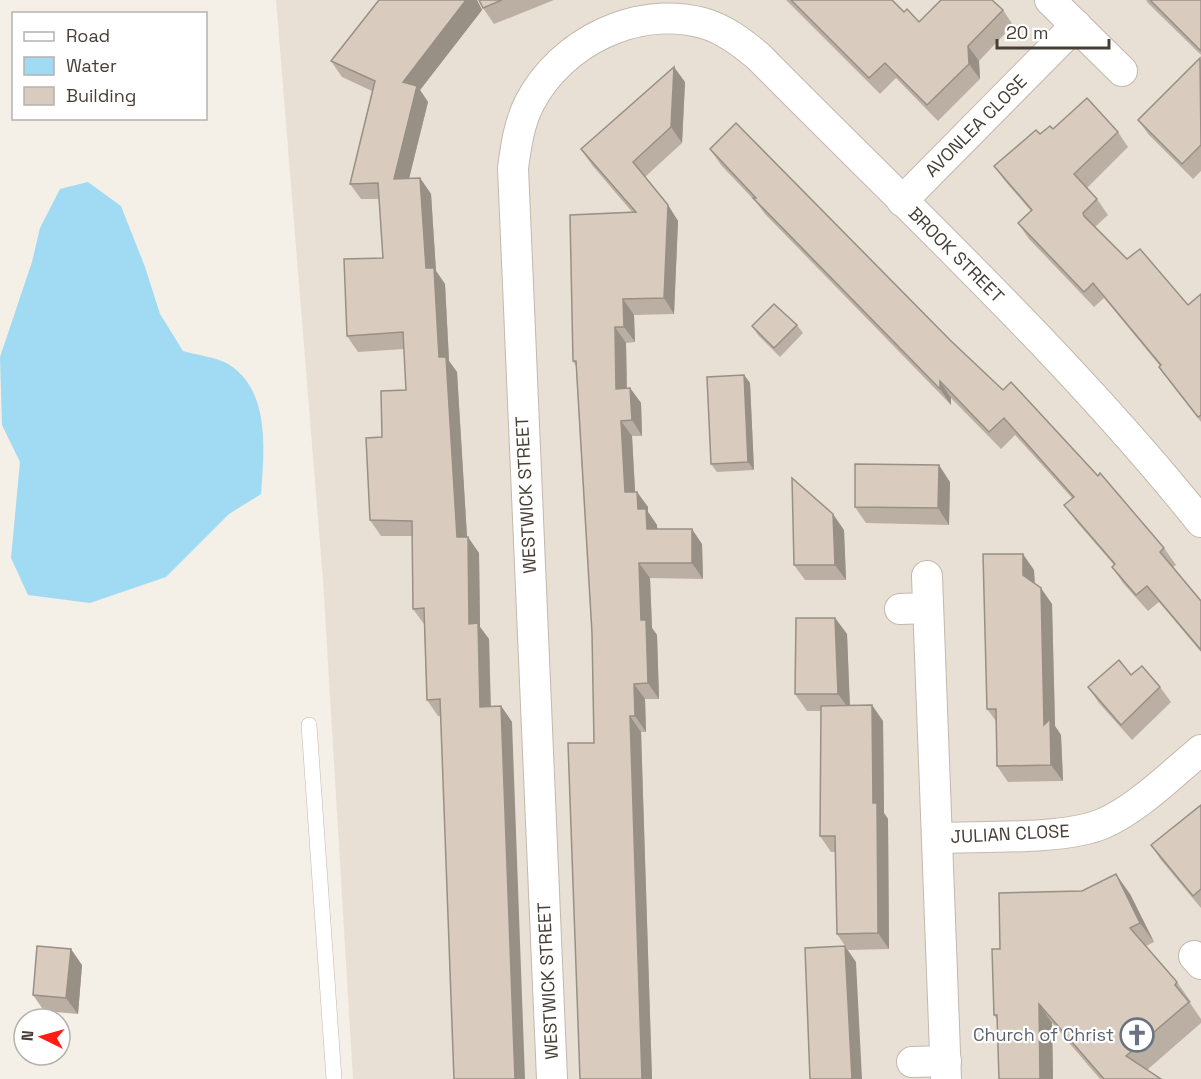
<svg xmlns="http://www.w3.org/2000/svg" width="1201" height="1079" viewBox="0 0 1201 1079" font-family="'Space Grotesk',sans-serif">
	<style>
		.residential { fill: #e8e0d4 }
		.water { fill: #a0daf3 }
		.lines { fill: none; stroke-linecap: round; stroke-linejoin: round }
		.lane-casing { stroke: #c3b8ac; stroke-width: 16 }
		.street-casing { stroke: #c3b8ac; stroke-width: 32 }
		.lane { stroke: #fff; stroke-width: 15 }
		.street { stroke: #fff; stroke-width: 30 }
		.wall { fill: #bbafa3 }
		.shaded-wall { fill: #988f85 }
		.building { fill: #d9ccbe; stroke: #988f85; stroke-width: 1.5 }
		.labels { text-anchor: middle; stroke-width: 4.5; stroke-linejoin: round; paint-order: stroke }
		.street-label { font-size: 18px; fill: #473e35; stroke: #fff }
		.worship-label { font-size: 18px; fill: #5b616d; stroke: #fff; text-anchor: end }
	</style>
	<rect width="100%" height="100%" fill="#f4efe7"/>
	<path class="residential" d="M276 0H1201V1079H353L323 580Z"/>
	<path class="water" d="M88 182 121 206 145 267 160 314 183 351C196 355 216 357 228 364 271 390 264 452 261 494L229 514 166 577 90 603 28 595 11 558 20 462 2 425 0 357 32 262 40 228 60 189Z"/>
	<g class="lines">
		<defs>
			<path id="lane" d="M309 725 334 1079"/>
			<g id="street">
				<path d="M1050 0 1122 71"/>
				<path d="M902 201 1076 25"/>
				<path d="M927 576 946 1079"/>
				<path d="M900 609 928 608"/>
				<path d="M938 838C982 836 1063 840 1102 824 1136 810 1172 774 1201 750"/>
				<path d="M1194 956 1201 964"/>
				<path d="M912 1062 946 1061"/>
				<path d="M552 1079 513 168C516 146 519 123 530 102 562 42 636 5 703 23 724 29 741 42 758 56 908 208 1067 355 1201 522"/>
			</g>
		</defs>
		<use href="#lane" class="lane-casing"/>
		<use href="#street" class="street-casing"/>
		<use href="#lane" class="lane"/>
		<use href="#street" class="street"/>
	</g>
	<g class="wall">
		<path d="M379 0H477L482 10 420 90 428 102 409 178H420L431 194 436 271 445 284 449 361 457 372 467 537 479 553 480 627 489 639 491 707 501 706 512 722 438 716 427 700 424 624 413 609 412 536H381L370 520 382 437 406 390 404 349 358 352 347 336 383 258 379 199H361L350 184 372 91 342 77 331 61Z"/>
		<path d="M479 0H554L494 24 483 8Z"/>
		<path d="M786 0H892L904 12 919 22 1003 10 1013 25 979 61 980 79 938 121 896 78 880 94Z"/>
		<path d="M1146 0H1201V55L1148 3Z"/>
		<path d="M1201 59V171L1193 179 1149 135 1138 120Z"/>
		<path d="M685 82 682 143 645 177 668 205 678 221 674 314 634 315 635 342 626 343 627 388H630L641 403 642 436H632L635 492H637L648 507V512L657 525V529L702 544 703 579 650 578 652 628 657 635 659 699H645L646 732H641L652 1079H580L594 743 592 633 576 366 573 361 633 213 592 165 581 149Z"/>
		<path d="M1053 129 1118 132 1128 147 1087 188 1097 199 1108 215 1095 227 1127 259 1188 305 1201 294V422L1170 382 1159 367 1160 366 1104 298 1094 307 1029 239 1018 223 1031 211 1005 181 994 166 1040 134Z"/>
		<path d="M710 149 951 341 1164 548 1176 565 1173 567 1201 601V652L1159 602 1148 611 1123 583 1112 567 1114 565 1076 521 1064 505 1072 498 1015 435 1001 449 951 398V405L765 214 756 202 721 165Z"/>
		<path d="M797 325 803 333 780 357 758 335 752 326Z"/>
		<path d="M744 375 750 383 754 470 717 472 711 464Z"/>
		<path d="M950 482 949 525 866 523 855 507Z"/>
		<path d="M844 530 846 580H805L794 565Z"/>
		<path d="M1034 570 1035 584 1052 604 1055 726 1061 735 1063 781 1008 782 997 766 996 721 987 709Z"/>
		<path d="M835 618 847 634 850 706 883 721 884 813 888 819 889 949 848 950 837 934 835 852H831L820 836 821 711H807L795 694Z"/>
		<path d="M1131 675 1160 687 1171 702 1132 740 1099 703 1088 687Z"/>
		<path d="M1201 805V908L1161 860 1151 845Z"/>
		<path d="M1130 894 1154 942 1146 946 1177 982 1191 1002 1190 1003 1201 1019V1023L1147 1070 1161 1079H1100L1052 1023 1053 1079H999L998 1021 994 1015 1000 949Z"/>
		<path d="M82 965 78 1014 44 1011 33 995Z"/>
	</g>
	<g class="shaded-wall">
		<path d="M466 0H477L482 10 420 90 428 102 405 195 394 179 403 82Z"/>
		<path d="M968 46 979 61 980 79 969 64Z"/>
		<path d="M674 67 685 82 682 143 671 127Z"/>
		<path d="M420 178 431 194 436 271 445 284 449 361 457 372 468 553 457 537 439 357 426 268Z"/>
		<path d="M668 205 678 221 674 314 664 298Z"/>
		<path d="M623 299 634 315 635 342 624 327Z"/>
		<path d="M615 327 626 343 627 404 616 389Z"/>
		<path d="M744 375 750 383 754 470 748 462Z"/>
		<path d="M940 381 951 398V405L940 389Z"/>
		<path d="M630 388 641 403 642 436 632 420Z"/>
		<path d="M621 421 632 436 636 508 625 492Z"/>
		<path d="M939 465 950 482 949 525 938 508Z"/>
		<path d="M637 492 648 507V512L657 525 658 544 647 529 638 509Z"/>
		<path d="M833 514 844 530 846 580 835 565Z"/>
		<path d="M692 529 702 544 703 579 692 563Z"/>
		<path d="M468 537 479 553 480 627 489 639 491 723 480 707 469 624Z"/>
		<path d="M1023 554 1034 570 1035 592 1023 575Z"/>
		<path d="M639 563 650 578 652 628 657 635 659 699 648 683 641 620Z"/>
		<path d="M1041 588 1052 604 1055 726 1061 735 1063 781 1051 765 1044 725Z"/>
		<path d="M835 618 847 634 850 710 838 694Z"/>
		<path d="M634 684 645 699 646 732 635 716Z"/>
		<path d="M872 705 883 721 884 813 888 819 889 949 878 933 873 803Z"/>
		<path d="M501 706 512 722 525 1079H515Z"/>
		<path d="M630 716 641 732 652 1079H642Z"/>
		<path d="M1116 874 1130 894 1154 942 1140 923Z"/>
		<path d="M845 946 856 962 862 1079H852Z"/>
		<path d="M71 949 82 965 78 1014 66 998Z"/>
		<path d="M1039 1004 1052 1023 1053 1079H1040Z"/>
	</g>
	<g class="building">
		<path d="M379 0H466L403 82 417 86 394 179 420 178 426 268H434L439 357H446L457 537H468L469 624 478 623 480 707 501 706 515 1079H454L440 699 427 700 424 608 413 609 412 521 370 520 366 438 382 437 381 391 406 390 403 332 347 336 344 259 383 258 378 183 350 184 375 81 331 61Z"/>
		<path d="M479 0H502L483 8Z"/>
		<path d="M791 0H892L904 12 907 9 919 22 941 0H992L1003 10 968 46 969 64 927 105 885 63 869 78Z"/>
		<path d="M1150 0H1201V51Z"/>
		<path d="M1200 58 1201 145 1182 164 1138 120Z"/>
		<path d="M674 67 671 127 633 162 668 205 664 298 623 299 624 327H615L616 389 630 388 632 420 621 421 625 492H637L638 509H646L647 529H692V563H639L641 620H646L648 683 634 684 635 716H630L642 1079H580L568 743H594L592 633 576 361H573L570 215 636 212 581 149Z"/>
		<path d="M1087 98 1118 132 1074 174 1097 199 1083 213 1084 216 1127 259 1140 249 1188 305 1201 294V415L1198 417 1159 367 1161 365 1093 283 1084 292 1018 223 1032 210 994 166 1036 130 1040 134 1050 126 1053 129Z"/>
		<path d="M736 123 951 341 1003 390 1011 382 1098 476 1100 473 1164 548 1160 552 1201 601V650L1147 586 1136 595 1112 567 1115 564 1064 505 1074 497 1004 418 989 432 940 381V389L753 198H756L710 149Z"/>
		<path d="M774 304 797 325 774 348 752 326Z"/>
		<path d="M744 375 748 462 711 464 707 377Z"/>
		<path d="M855 464 939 465 938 508 855 507Z"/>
		<path d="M792 478 833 514 835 565H794Z"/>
		<path d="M983 554H1023V575L1041 588 1044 725 1050 719 1051 765 997 766 996 709H987Z"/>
		<path d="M796 618H835L838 694H795Z"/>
		<path d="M1119 660 1131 675 1142 666 1160 687 1121 725 1088 687Z"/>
		<path d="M872 705 873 803H877L878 933 837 934 835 836H820L821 706Z"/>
		<path d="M1201 805V889L1193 896 1151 845Z"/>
		<path d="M1116 874 1140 923 1130 928 1177 982 1175 985 1189 1002 1126 1056 1161 1079H1104L1039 1004 1040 1079H999L997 1015H994L992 949H1000L999 893 1082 891Z"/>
		<path d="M37 946 71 949 66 998 33 995Z"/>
		<path d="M845 946 852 1079H810L805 948Z"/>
	</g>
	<defs>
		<symbol id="church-ring" viewBox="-11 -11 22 22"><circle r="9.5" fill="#fff" stroke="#6b7280" stroke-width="1.5"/><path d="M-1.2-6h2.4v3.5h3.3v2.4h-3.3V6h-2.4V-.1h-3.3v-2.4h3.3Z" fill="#6b7280"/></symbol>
	</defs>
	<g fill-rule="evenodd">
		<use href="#church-ring" x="1118" y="1016" width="38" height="38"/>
	</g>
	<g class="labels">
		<g class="street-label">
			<text transform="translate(976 126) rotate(-45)" y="6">AVONLEA CLOSE</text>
			<text transform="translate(956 255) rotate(45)" y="6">BROOK STREET</text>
			<text transform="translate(526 495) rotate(-93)" y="6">WESTWICK STREET</text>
			<text transform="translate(1010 834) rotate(-3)" y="6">JULIAN CLOSE</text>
			<text transform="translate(548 981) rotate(-93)" y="6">WESTWICK STREET</text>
		</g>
		<g class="worship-label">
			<text x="1114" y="1041">Church of Christ</text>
		</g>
	</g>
	<rect x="12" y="12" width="195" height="108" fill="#ffffff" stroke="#b5b2ae" stroke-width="1.5"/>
	<rect x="24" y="32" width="30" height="9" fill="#ffffff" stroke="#b5b2ae" stroke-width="1.5"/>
	<text x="66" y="42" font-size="18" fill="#473e35">Road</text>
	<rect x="24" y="57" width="30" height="18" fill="#a0daf3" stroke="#b5b2ae" stroke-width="1.5"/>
	<text x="66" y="72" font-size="18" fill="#473e35">Water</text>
	<rect x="24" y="87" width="30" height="18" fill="#d9ccbe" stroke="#b5b2ae" stroke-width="1.5"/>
	<text x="66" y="102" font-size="18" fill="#473e35">Building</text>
	<g transform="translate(42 1037) rotate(275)"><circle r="28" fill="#ffffff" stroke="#b5b2ae" stroke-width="1.5"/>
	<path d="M0-4.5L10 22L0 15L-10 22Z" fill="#ff1d13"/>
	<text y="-9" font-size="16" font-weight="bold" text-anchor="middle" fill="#473e35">N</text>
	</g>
	<path d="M997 39v9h112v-9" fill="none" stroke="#473e35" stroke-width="3"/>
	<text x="1006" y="39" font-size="18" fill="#473e35" stroke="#ffffff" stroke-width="4.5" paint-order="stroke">20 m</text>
</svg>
